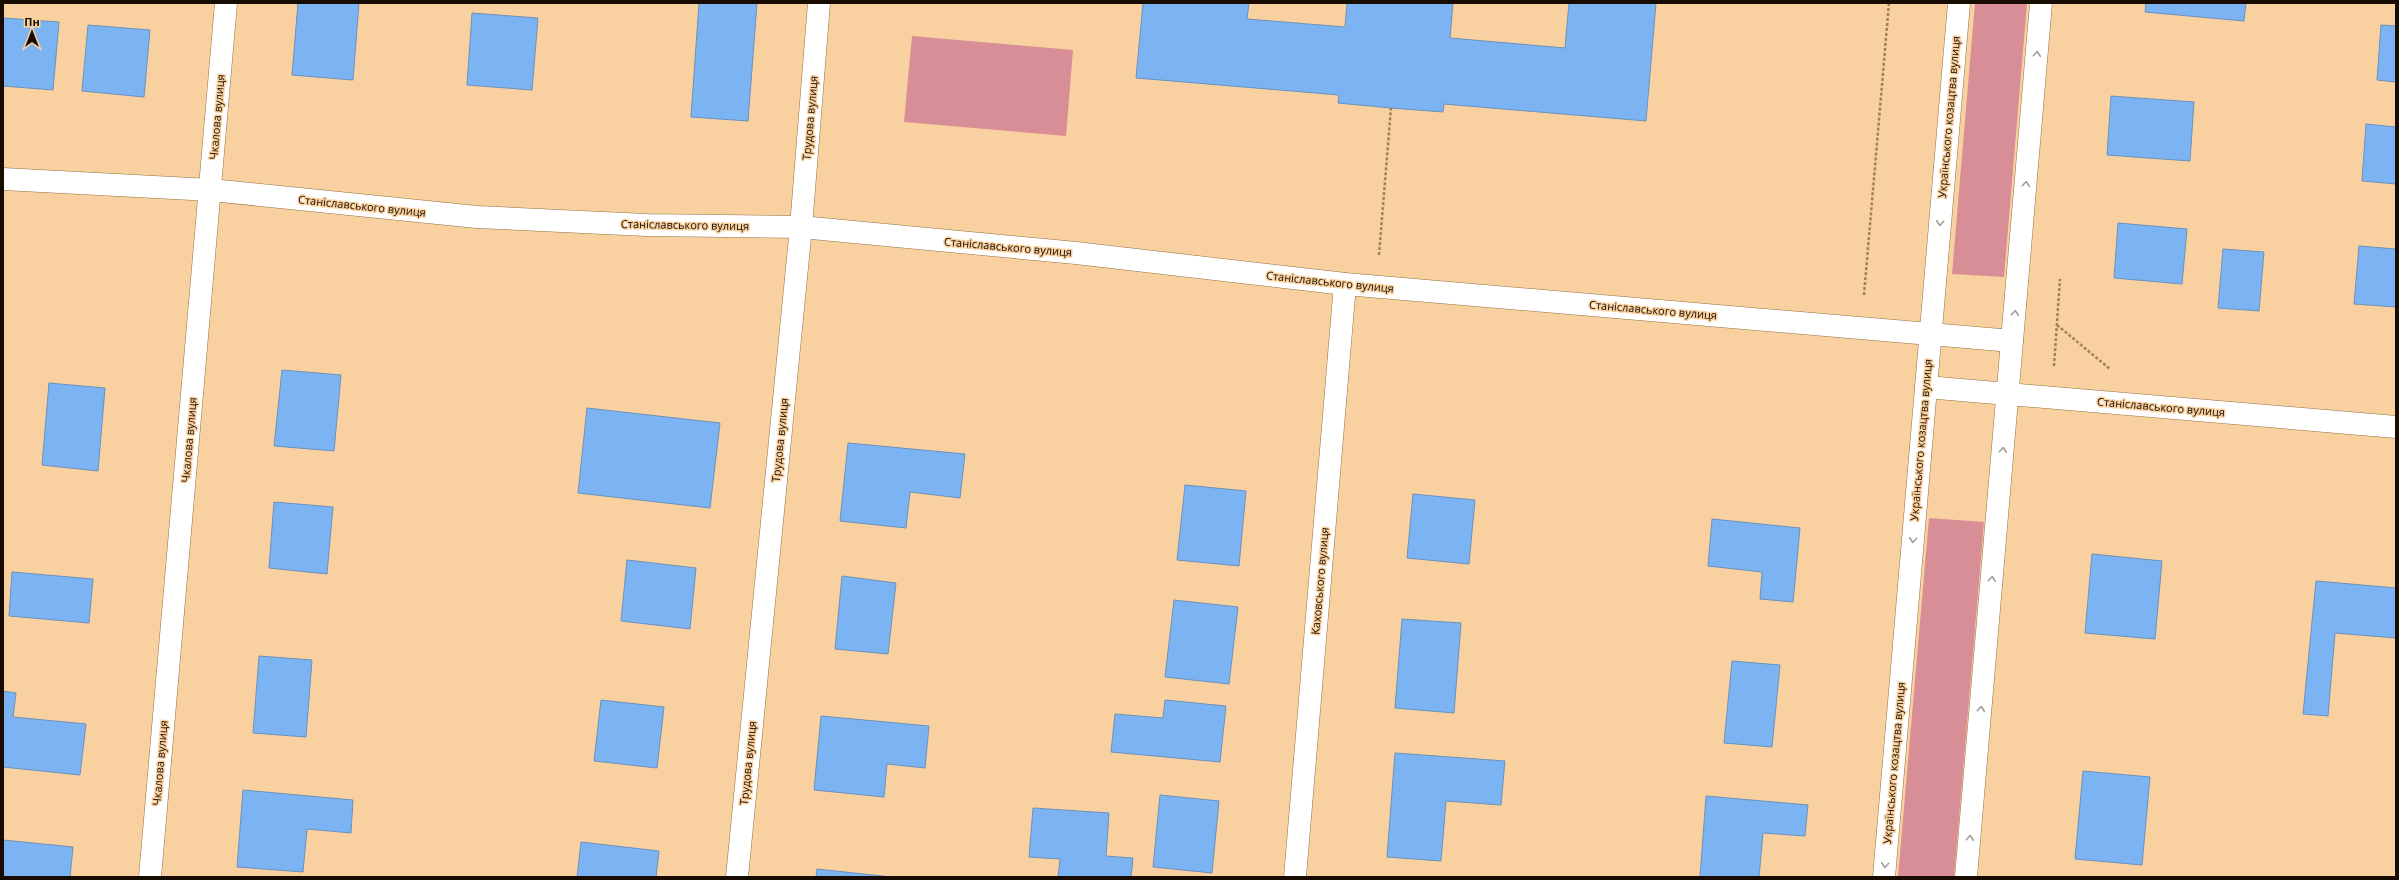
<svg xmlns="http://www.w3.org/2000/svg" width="2399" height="880" viewBox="0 0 2399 880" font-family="'Open Sans',sans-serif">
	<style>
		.green { fill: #d88e96 }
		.building { fill: #7cb4f3; stroke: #6b91bd }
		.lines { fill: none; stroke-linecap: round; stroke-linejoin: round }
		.minor-casing { stroke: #957142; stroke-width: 23 }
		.tertiary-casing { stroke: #957142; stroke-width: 23 }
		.path { stroke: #9f8160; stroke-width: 2.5; stroke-dasharray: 3 2; stroke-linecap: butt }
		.minor { stroke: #fff; stroke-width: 22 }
		.tertiary { stroke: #fff; stroke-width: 22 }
		.oneway { stroke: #a39d99 }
		.labels { text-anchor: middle; stroke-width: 3; stroke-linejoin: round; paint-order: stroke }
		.street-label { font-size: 11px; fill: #180b00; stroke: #f9d09f }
	</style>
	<rect width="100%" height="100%" fill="#f9d09f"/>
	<g class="green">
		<path d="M1975 3H2027L2004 277 1952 274Z"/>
		<path d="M912 36 1073 50 1066 136 904 122Z"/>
		<path d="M1929 518 1984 522 1954 877H1898Z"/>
	</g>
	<g class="building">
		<path d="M298 3H359L353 80 292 75Z"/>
		<path d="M699 3H757L748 121 691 117Z"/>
		<path d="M1143 3H1249L1247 19 1345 27 1347 3H1453L1450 38 1565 48 1569 3H1656L1646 121 1444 104 1443 112 1391 108 1338 103 1339 95 1136 78Z"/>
		<path d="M2146 3H2246L2244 21 2145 12Z"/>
		<path d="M472 13 538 18 532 90 467 85Z"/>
		<path d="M3 18 59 22 53 90 3 86Z"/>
		<path d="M88 25 150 30 144 97 82 91Z"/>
		<path d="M2381 25 2396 26V82L2377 80Z"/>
		<path d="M2111 96 2194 102 2190 161 2107 155Z"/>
		<path d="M2366 124 2396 127V184L2362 181Z"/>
		<path d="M2118 223 2187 229 2182 284 2114 278Z"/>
		<path d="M2359 246 2396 249V307L2354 304Z"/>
		<path d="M2223 249 2264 252 2259 311 2218 308Z"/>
		<path d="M282 370 341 375 334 451 274 446Z"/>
		<path d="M49 383 105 388 98 471 42 465Z"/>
		<path d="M587 408 720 423 710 508 578 493Z"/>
		<path d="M848 443 965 454 960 498 910 492 906 528 840 521Z"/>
		<path d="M1185 485 1246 491 1239 566 1177 560Z"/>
		<path d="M1413 494 1475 500 1469 564 1407 558Z"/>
		<path d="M274 502 333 507 327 574 269 568Z"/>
		<path d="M1712 519 1800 528 1793 602 1760 599 1762 572 1708 566Z"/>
		<path d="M2092 554 2162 561 2155 639 2085 633Z"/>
		<path d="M627 560 696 568 690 629 621 621Z"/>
		<path d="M12 572 93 579 89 623 9 616Z"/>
		<path d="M842 576 896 583 888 654 835 649Z"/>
		<path d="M2316 581 2396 588V638L2335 633 2328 716 2303 714Z"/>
		<path d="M1174 600 1238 607 1229 684 1165 677Z"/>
		<path d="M1402 619 1461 623 1454 713 1395 708Z"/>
		<path d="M259 656 312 660 306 737 253 733Z"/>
		<path d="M1732 661 1780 665 1772 747 1724 743Z"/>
		<path d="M3 691 16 693 13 717 86 724 80 775 3 767Z"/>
		<path d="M601 700 664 707 657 768 594 761Z"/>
		<path d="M1165 700 1226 706 1220 762 1111 752 1115 714 1163 718Z"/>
		<path d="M821 716 929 726 925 768 887 764 884 797 814 790Z"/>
		<path d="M1395 753 1505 761 1501 805 1446 801 1441 861 1387 857Z"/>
		<path d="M2083 771 2150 777 2142 865 2075 859Z"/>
		<path d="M243 790 353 800 351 833 307 829 303 872 237 867Z"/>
		<path d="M1160 795 1219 801 1212 873 1153 867Z"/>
		<path d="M1706 796 1808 805 1805 836 1763 833 1759 877H1700Z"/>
		<path d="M1033 808 1109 813 1106 856 1133 858 1131 877H1058L1060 859 1029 857Z"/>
		<path d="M3 840 73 847 70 877H3Z"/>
		<path d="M581 842 659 851 656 877H577Z"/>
		<path d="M817 869 892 877H816Z"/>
	</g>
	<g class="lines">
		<defs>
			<g id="minor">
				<path d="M3 179 211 190 477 217 646 225 801 227 1076 253 1345 284 1930 334"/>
				<path d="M2008 394 2396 427"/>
				<path d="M150 877 226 3"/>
				<path d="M737 877 801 227 819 3"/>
				<path d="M1295 877 1345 284"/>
			</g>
			<g id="tertiary">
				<path d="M1930 334 2012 341"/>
				<path d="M1926 387 2008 394"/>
				<path d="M1884 877 1959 3"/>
				<path d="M1966 877 2041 3"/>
			</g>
		</defs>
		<use href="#minor" class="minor-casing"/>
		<use href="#tertiary" class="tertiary-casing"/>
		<g class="path">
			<path d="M1379 255 1391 108"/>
			<path d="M1864 295 1889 3"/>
			<path d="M2057 325 2110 369"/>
			<path d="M2054 366 2060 279"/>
		</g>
		<use href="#minor" class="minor"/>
		<use href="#tertiary" class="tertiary"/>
	</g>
	<defs><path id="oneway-chevron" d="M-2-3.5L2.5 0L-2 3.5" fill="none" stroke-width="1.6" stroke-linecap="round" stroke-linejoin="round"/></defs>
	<g class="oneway">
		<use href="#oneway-chevron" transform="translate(2037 54) rotate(-85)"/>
		<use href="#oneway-chevron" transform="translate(2026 184) rotate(-85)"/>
		<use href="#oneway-chevron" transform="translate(1940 223) rotate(95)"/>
		<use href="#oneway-chevron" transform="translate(2015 313) rotate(-85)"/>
		<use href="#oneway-chevron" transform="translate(2003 450) rotate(-85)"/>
		<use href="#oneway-chevron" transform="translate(1913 540) rotate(95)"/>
		<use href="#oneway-chevron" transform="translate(1992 579) rotate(-85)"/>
		<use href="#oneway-chevron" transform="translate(1981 709) rotate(-85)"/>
		<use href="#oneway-chevron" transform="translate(1970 838) rotate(-85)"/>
		<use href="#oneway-chevron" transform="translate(1885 865) rotate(95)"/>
	</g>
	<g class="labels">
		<g class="street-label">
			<text transform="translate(217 117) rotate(-85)" y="4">Чкалова вулиця</text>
			<text transform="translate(1949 117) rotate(-85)" y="4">Українського козацтва вулиця</text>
			<text transform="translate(810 118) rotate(-85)" y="4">Трудова вулиця</text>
			<text transform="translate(362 206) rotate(6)" y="4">Станіславського вулиця</text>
			<text transform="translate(685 225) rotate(1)" y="4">Станіславського вулиця</text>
			<text transform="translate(1008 247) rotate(5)" y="4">Станіславського вулиця</text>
			<text transform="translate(1330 282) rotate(6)" y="4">Станіславського вулиця</text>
			<text transform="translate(1653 310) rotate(5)" y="4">Станіславського вулиця</text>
			<text transform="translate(2161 407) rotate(5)" y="4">Станіславського вулиця</text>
			<text transform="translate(189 440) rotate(-85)" y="4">Чкалова вулиця</text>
			<text transform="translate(780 440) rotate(-84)" y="4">Трудова вулиця</text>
			<text transform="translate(1921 440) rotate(-85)" y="4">Українського козацтва вулиця</text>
			<text transform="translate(1320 581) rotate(-85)" y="4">Каховського вулиця</text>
			<text transform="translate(160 763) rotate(-85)" y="4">Чкалова вулиця</text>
			<text transform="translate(748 763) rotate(-84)" y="4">Трудова вулиця</text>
			<text transform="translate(1894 763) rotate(-85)" y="4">Українського козацтва вулиця</text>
		</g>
	</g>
	<rect width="2399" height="880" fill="none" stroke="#180b00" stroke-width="8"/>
	<g transform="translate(32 32)" stroke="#f9d09f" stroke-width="3" paint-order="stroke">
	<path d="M0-3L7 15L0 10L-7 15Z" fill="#180b00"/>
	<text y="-6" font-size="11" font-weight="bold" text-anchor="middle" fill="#180b00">Пн</text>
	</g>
</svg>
